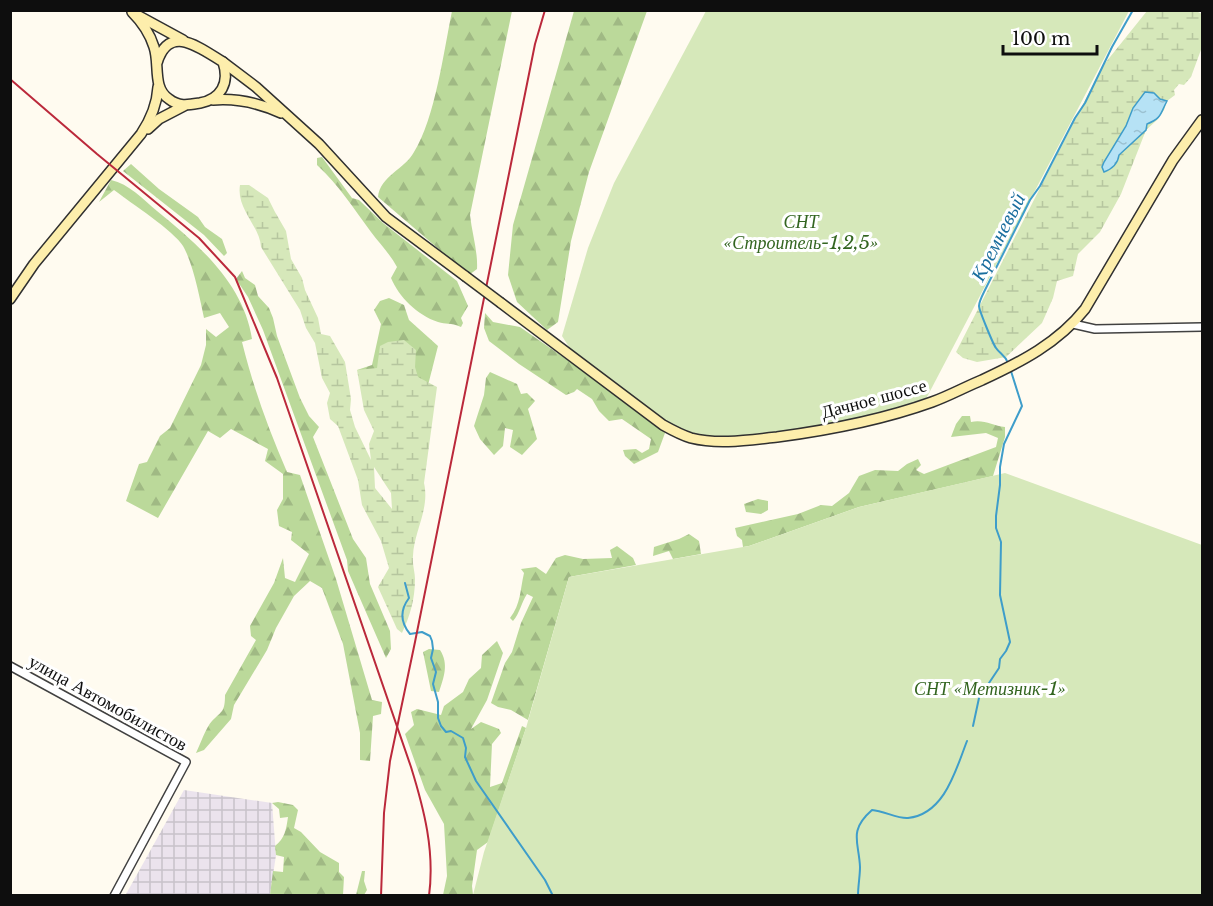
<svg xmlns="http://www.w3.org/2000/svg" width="1213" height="906" viewBox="0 0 1213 906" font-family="'Libre Baskerville',serif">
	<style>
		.industrial { fill: url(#industrial-grid) }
		.forest { fill: url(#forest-firs) }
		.wetland { fill: url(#wetland-marsh); fill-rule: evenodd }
		.garden { fill: #d6e8ba }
		.water { fill: url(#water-ripples); stroke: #3e9dca; stroke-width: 1.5 }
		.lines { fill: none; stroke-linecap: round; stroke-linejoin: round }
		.stream { stroke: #3e9dca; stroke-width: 2 }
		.street-casing { stroke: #414141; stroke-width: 10 }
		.secondary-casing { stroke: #303030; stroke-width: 12 }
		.street { stroke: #fff; stroke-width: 7 }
		.secondary { stroke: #fdeeac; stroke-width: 9 }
		.rail { stroke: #bb293b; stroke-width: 2 }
		.secondary-bridge-casing { stroke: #303030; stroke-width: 12; stroke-linecap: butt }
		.secondary-bridge { stroke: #fdeeac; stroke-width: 9 }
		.labels { text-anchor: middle; stroke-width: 6; stroke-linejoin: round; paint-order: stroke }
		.park-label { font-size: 18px; font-style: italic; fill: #336520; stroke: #fff }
		.street-label { font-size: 18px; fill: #0e0e0e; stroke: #fff }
		.water-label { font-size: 20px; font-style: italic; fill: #1a6e9e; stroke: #fff }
	</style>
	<defs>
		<pattern id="industrial-grid" width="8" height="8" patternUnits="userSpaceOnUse" patternTransform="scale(1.5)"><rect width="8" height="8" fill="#ebe3ed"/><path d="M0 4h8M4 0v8" fill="none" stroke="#c8c2ca"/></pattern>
		<pattern id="forest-firs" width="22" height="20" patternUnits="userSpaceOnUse" patternTransform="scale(1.5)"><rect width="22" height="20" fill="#bbd99a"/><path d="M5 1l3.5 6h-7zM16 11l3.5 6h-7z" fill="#a0b984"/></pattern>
		<pattern id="wetland-marsh" width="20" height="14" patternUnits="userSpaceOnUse" patternTransform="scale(1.5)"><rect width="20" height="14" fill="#d6e8ba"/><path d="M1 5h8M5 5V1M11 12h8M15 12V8" fill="none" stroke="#b6c69f"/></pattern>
		<pattern id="water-ripples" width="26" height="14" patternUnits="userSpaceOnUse" patternTransform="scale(1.5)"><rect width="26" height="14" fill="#b6e2f5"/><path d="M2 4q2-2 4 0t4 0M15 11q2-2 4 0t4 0" fill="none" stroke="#9bc1d1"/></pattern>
	</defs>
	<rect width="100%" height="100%" fill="#fffbf0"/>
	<path class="industrial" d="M184 790 272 803 276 855 270 895 125 896Z"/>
	<g class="forest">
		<path d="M452 11H512L470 215C472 234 478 251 477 269L469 275 378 197C380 176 405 169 414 152 435 119 444 50 452 11Z"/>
		<path d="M574 11H647L589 172 571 241 558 322 547 330 517 302 508 275 513 225Z"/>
		<path d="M322 157 352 198 359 200 383 223 457 281 468 306 461 318 463 323 461 327C450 322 446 325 438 322 417 315 399 297 391 278L397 267C390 254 380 244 371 232 354 209 339 185 317 165V158Z"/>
		<path d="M131 164 159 189 198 217 205 227 222 239 227 253 224 256 204 235 123 171Z"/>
		<path d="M111 180C129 184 143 199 157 211 198 244 244 284 252 339L242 342C253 387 269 430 287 472L300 475 336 579 372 700 382 702 381 714 373 716 370 761 360 760V733L343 644 322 588 310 581 294 596 276 628 267 650 234 705 231 719 204 750 196 753C200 745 206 727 212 721 222 711 225 712 225 695L256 640 251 636 250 626 274 583 283 558 285 578 295 582 309 554 291 540 292 532 279 526 277 510 283 499V474L265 461 268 449 231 429 220 438 208 431 158 518 126 501 139 464 147 462 160 436 170 428 201 365 206 345V329L216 337 229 327 220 313 204 318C200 299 193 263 183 246 174 231 131 203 114 190L99 202Z"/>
		<path d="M242 271 245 278 255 285 258 296 269 308 273 318 277 336 300 398 309 416 319 427 313 437 353 539 366 558 370 584 390 631 391 649 386 658 348 571 347 560 263 330 248 297 236 279Z"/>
		<path d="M389 298 404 305 409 320 438 346 424 401 357 370 372 365 381 324 374 310 380 301Z"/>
		<path d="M485 313 493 322 520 327 662 426 665 433 658 452 634 464 625 456 623 450 636 449 642 453 649 449 651 439 622 419 609 421 599 411 592 399 577 389 574 392 566 395 519 364 489 341 484 328Z"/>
		<path d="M490 372 517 384 521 394 527 393 535 401 528 409 537 439 522 455 510 447 513 430 505 428 503 446 494 455 480 439 474 426 484 395 486 378Z"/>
		<path d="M962 416H970L971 422C984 419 993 426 1005 427V437L993 476 859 507 749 546 743 547 742 540 737 536 735 528 798 514 821 505 832 506 849 493 859 476 875 470 898 471 907 464 918 459 921 465 916 470 924 474 996 447 998 438 986 433 951 437 956 424Z"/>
		<path d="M758 499 768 501V510L761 514 746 512 744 504Z"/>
		<path d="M689 534 699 541 701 554 673 559 669 551 653 556 654 547 679 539Z"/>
		<path d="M617 546 633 558 636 565 569 577 528 720 511 710 498 707 491 703 505 663 512 652 521 623 533 597 527 594C521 603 520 613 513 621L510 618C521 604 520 590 524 573L521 569 536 567 546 574 556 558 565 555 583 559 612 558 610 550Z"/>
		<path d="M497 641 503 653 487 700 471 729 481 722 499 729 501 733 492 744 490 787 502 783 522 726 526 728 488 842 477 850 472 886 473 895H443L447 876 444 824 425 790 405 734 414 725 411 712 417 709 441 715 444 706 463 692 469 679 481 668 482 655Z"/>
		<path d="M429 649 440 650C449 664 444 677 439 692L431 691 423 652Z"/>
		<path d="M278 802 293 805 298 810 294 828 301 832 320 852 339 863V872L344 877 343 895H270L273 871 283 872 284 857 276 855 275 846C285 838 286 830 288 817L280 818 279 809 272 803Z"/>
		<path d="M362 871H365L364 881 367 890 364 895H356Z"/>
	</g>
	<g class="wetland">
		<path d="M1147 11H1196L1202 14V47L1191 77 1184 85 1179 84 1174 90 1175 95 1167 101 1164 110 1157 120 1146 130 1121 194 1100 232 1078 254 1073 276 1057 281 1053 298 1042 323 1006 357 977 362 963 358 956 352 1102 67Z"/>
		<path d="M240 185H249L268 198 275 212 286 231 291 259 302 278 305 290 318 318 321 334 330 336 345 362 351 399 350 410 355 427 371 460 369 444 374 431 364 410 357 370 377 368 380 346 388 342 404 340 416 350 415 367 418 377 437 387 424 483C430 509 414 531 413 556 412 564 415 572 415 579 415 599 410 616 402 633L397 629 378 587 389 568 381 541 362 505 358 480 338 426 330 419 327 403 330 393 322 378 315 343 306 328 300 310 261 247C260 226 236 209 240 185ZM374 467 391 493 392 509 375 488Z"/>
	</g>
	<g class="garden">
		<path d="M706 11H1129L927 397 914 406 843 425 743 439 701 437 669 425 571 350 562 336 588 248 614 183Z"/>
		<path d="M1005 473 1202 545V895H473L484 852 526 728 569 577 749 546 859 507Z"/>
	</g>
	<path class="water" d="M1145 92 1154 93 1160 99 1167 101C1160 114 1162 118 1147 124L1146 130 1119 155C1118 163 1112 169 1104 172L1102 167 1104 162 1126 126 1133 108Z"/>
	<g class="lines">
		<g class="stream">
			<path d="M1008 363C1005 355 1000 354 996 348 993 344 979 310 979 306 979 302 982 296 984 292L1030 200 1040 186 1075 118 1085 103 1112 47 1133 10"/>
			<path d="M405 583 409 598C400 610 400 622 410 634L422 632 430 636 432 641 433 649 431 658 436 672 433 684 438 702V718L441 726 446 732 451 731 463 738 466 748 465 757 476 781 545 880 553 896"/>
			<path d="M973 726 979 698 999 668 1000 659 1006 651 1010 642 1000 595 1001 542 996 528V516L1000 485V467L1004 444 1022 406 1010 368"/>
			<path d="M858 896C858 886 860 876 860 867 859 842 848 831 872 810 884 811 898 819 908 818 945 814 956 769 967 741"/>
		</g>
		<defs>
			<g id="street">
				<path d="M1073 324 1095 329 1202 327"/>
				<path d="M10 666 186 762 114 896"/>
			</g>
			<g id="secondary">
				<path d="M132 12C142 22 150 34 154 47 160 64 152 88 169 99 179 107 188 105 200 103 221 99 230 83 223 62 200 48 169 23 157 63"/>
				<path d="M137 15 183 40"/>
				<path d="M223 62 256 87 319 144 386 217 465 276"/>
				<path d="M213 100C237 98 259 103 281 113"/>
				<path d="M148 129 159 119 184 106"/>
				<path d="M10 299 34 264 141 134C151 119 157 105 158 87"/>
				<path d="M501 303 663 425C672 430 681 435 691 438 719 445 749 440 777 437 830 430 882 420 932 402 949 396 965 387 982 380 1021 362 1058 343 1085 309L1173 160 1202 120"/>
			</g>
		</defs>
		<use href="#street" class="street-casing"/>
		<use href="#secondary" class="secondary-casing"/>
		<use href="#street" class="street"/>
		<use href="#secondary" class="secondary"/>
		<g class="rail">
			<path d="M10 79 97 154 199 238 235 277 277 378 411 767C424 809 435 851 429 896"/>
			<path d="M381 896 384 813 390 761 415 642 535 44 545 10"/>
		</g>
		<defs>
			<path id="secondary-bridge" d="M465 276 501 303"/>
		</defs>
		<use href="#secondary-bridge" class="secondary-bridge-casing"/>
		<use href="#secondary-bridge" class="secondary-bridge"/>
	</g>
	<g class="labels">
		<g class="park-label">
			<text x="801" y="228">СНТ<tspan x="801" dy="21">«Строитель-1,2,5»</tspan></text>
			<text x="990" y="695">СНТ «Метизник-1»</text>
		</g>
		<g class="street-label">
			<text transform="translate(874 399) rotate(-15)" y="6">Дачное шоссе</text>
			<text transform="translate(108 703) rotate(29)" y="6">улица Автомобилистов</text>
		</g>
		<g class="water-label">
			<text transform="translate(998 237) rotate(-63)" y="7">Кремневый</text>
		</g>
	</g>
	<rect width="1213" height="906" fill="none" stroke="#0e0e0e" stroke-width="24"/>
	<path d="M1003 45v9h94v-9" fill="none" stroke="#0e0e0e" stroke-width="3"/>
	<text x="1012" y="45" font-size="18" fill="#0e0e0e" stroke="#ffffff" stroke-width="4.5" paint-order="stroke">100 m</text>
</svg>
